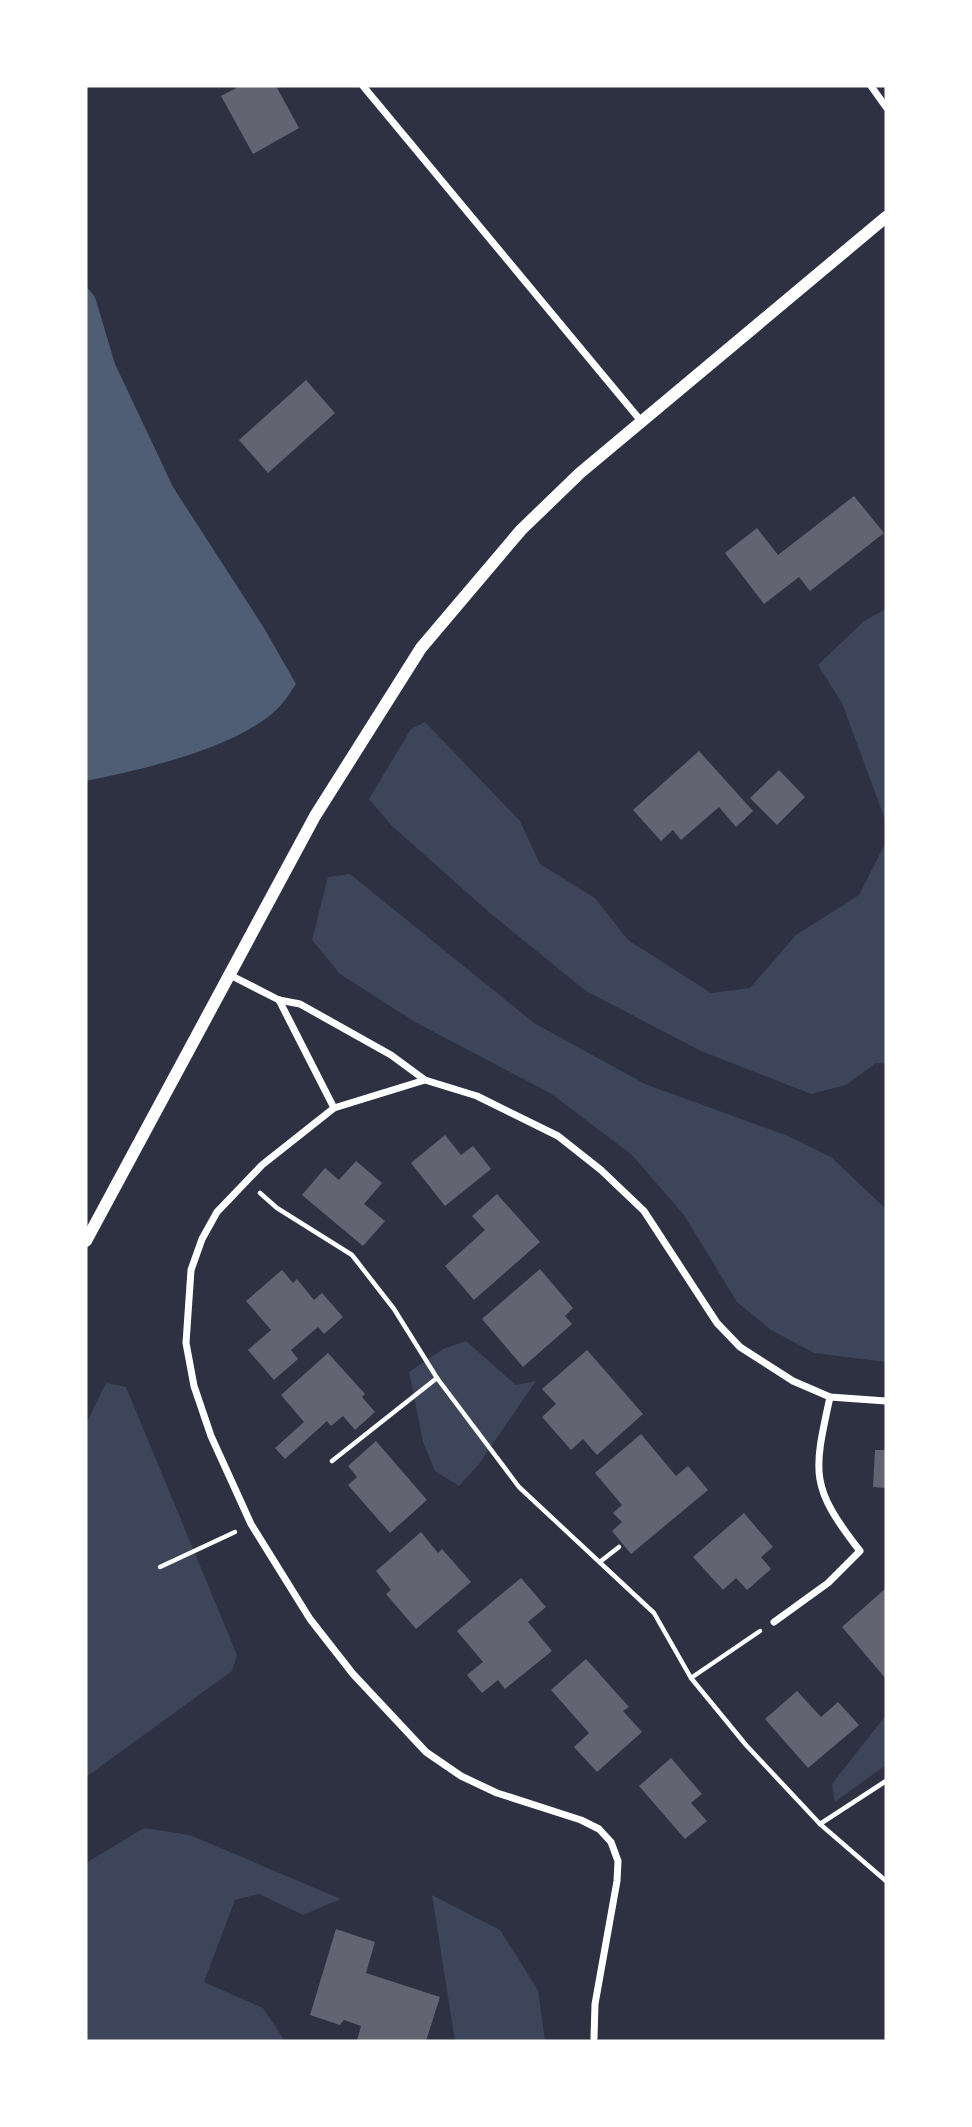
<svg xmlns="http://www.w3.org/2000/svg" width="972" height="2127" viewBox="0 0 972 2127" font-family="Ubuntu,sans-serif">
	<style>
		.green { fill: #3c4559 }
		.water { fill: #4f5d75 }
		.building { fill: #626471 }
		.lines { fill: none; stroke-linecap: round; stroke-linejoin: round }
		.path { stroke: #fff; stroke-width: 4.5 }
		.minor { stroke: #fff; stroke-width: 7 }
		.tertiary { stroke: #fff; stroke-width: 12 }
	</style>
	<rect width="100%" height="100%" fill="#2d3142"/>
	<g class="green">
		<path d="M886 609V822L842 703 818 665 864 621Z"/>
		<path d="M425 722 520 821 540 864 595 898 628 940 711 993 750 988 796 935 859 895 886 842V1063H876L846 1085 811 1094 701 1051 586 991 490 913 392 826 369 799 411 729Z"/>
		<path d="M350 874 534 1023 645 1084 788 1136 831 1157 886 1209V1362L814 1353 771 1330 737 1302 684 1215 632 1155 550 1093 415 1022 340 974 312 940 328 877Z"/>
		<path d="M466 1341 516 1385 536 1381 479 1464 459 1486 435 1471 423 1442 409 1372 443 1349Z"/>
		<path d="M106 1383 126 1387 237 1655 232 1671 86 1777V1424Z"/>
		<path d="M886 1715V1765L835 1802 832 1784Z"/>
		<path d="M144 1828 190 1835 341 1899 303 1915 259 1894 235 1900 204 1982 263 2008 285 2041H86V1863Z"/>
		<path d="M432 1895 500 1930 538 1990 545 2041H455Z"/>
	</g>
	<path class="water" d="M86 286 95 297 115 364 173 487 264 628 296 684C291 691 286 700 280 706 241 748 140 770 86 781Z"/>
	<g class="building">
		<path d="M240 86H276L299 128 253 154 221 96Z"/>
		<path d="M306 380 335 413 268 473 239 440Z"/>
		<path d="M854 496 884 533 810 591 799 577 764 604 725 553 757 528 778 555Z"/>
		<path d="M699 751 753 811 736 827 719 807 681 840 673 830 661 841 633 810Z"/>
		<path d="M779 770 805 797 777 825 750 798Z"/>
		<path d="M445 1135 461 1155 473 1146 491 1169 445 1206 411 1163Z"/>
		<path d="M356 1161 382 1183 364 1204 385 1221 363 1246 302 1195 325 1168 339 1180Z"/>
		<path d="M497 1194 540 1242 474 1300 445 1266 485 1230 472 1216Z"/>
		<path d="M540 1269 573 1308 565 1316 572 1324 523 1367 482 1319Z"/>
		<path d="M282 1270 293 1283 297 1279 314 1300 322 1293 343 1317 324 1334 318 1327 291 1350 298 1359 274 1380 248 1350 271 1330 246 1301Z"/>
		<path d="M587 1350 643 1414 597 1455 583 1439 571 1450 542 1417 556 1404 542 1389Z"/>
		<path d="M328 1353 365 1394 362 1397 375 1412 355 1430 343 1416 331 1426 327 1421 285 1459 275 1448 304 1422 281 1395Z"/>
		<path d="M641 1434 676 1476 688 1466 708 1490 631 1554 612 1531 622 1522 613 1513 622 1505 595 1473Z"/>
		<path d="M376 1441 427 1500 390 1533 348 1485 357 1477 348 1466Z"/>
		<path d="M875 1450H886V1488L873 1487Z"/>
		<path d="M744 1513 773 1547 761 1557 771 1569 747 1590 736 1578 723 1590 693 1557Z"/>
		<path d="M421 1532 438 1553 442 1549 471 1582 416 1629 386 1594 391 1590 376 1571Z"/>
		<path d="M521 1578 546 1607 528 1622 552 1651 505 1689 498 1680 482 1693 467 1675 483 1662 457 1631Z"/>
		<path d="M886 1588V1679L842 1627Z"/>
		<path d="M586 1659 629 1707 623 1711 642 1732 597 1772 574 1747 589 1733 551 1690Z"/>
		<path d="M797 1691 821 1717 838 1702 859 1725 808 1768 765 1719Z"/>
		<path d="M671 1758 702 1794 691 1803 707 1821 685 1839 639 1786Z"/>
		<path d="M336 1929 375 1942 366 1973 440 1997 426 2041H361L357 2040 361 2026 344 2020 340 2025 310 2015Z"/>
	</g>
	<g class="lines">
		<g class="path">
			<path d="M260 1193 277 1208 352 1255 394 1309 437 1378"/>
			<path d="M332 1461 437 1378 519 1487 654 1613 691 1678 746 1745 820 1824 886 1881"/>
			<path d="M601 1561 619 1547"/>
			<path d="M160 1567 235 1532"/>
			<path d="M691 1678 760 1631"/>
			<path d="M820 1824 886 1781"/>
		</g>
		<g class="minor">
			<path d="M363 86 641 421"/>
			<path d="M871 86 886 107"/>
			<path d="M230 975 279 1000 300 1004 391 1055 425 1080 477 1096 558 1136 601 1170 644 1211 717 1323 740 1347 793 1381 830 1397 886 1401"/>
			<path d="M279 1000 334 1108"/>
			<path d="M425 1080 334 1108 262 1165 217 1212 202 1239 191 1270 186 1343 194 1386 211 1436 251 1524 310 1619 353 1674 426 1752 461 1776 497 1793 581 1820 599 1829 611 1842 618 1861 617 1881 595 2004 594 2038"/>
			<path d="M774 1622 828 1583 860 1551C810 1487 813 1474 830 1397"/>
		</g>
		<path class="tertiary" d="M86 1241 315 816 421 648 521 530 580 473 886 217"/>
	</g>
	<rect width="972" height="2127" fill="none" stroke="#ffffff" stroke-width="175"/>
</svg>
